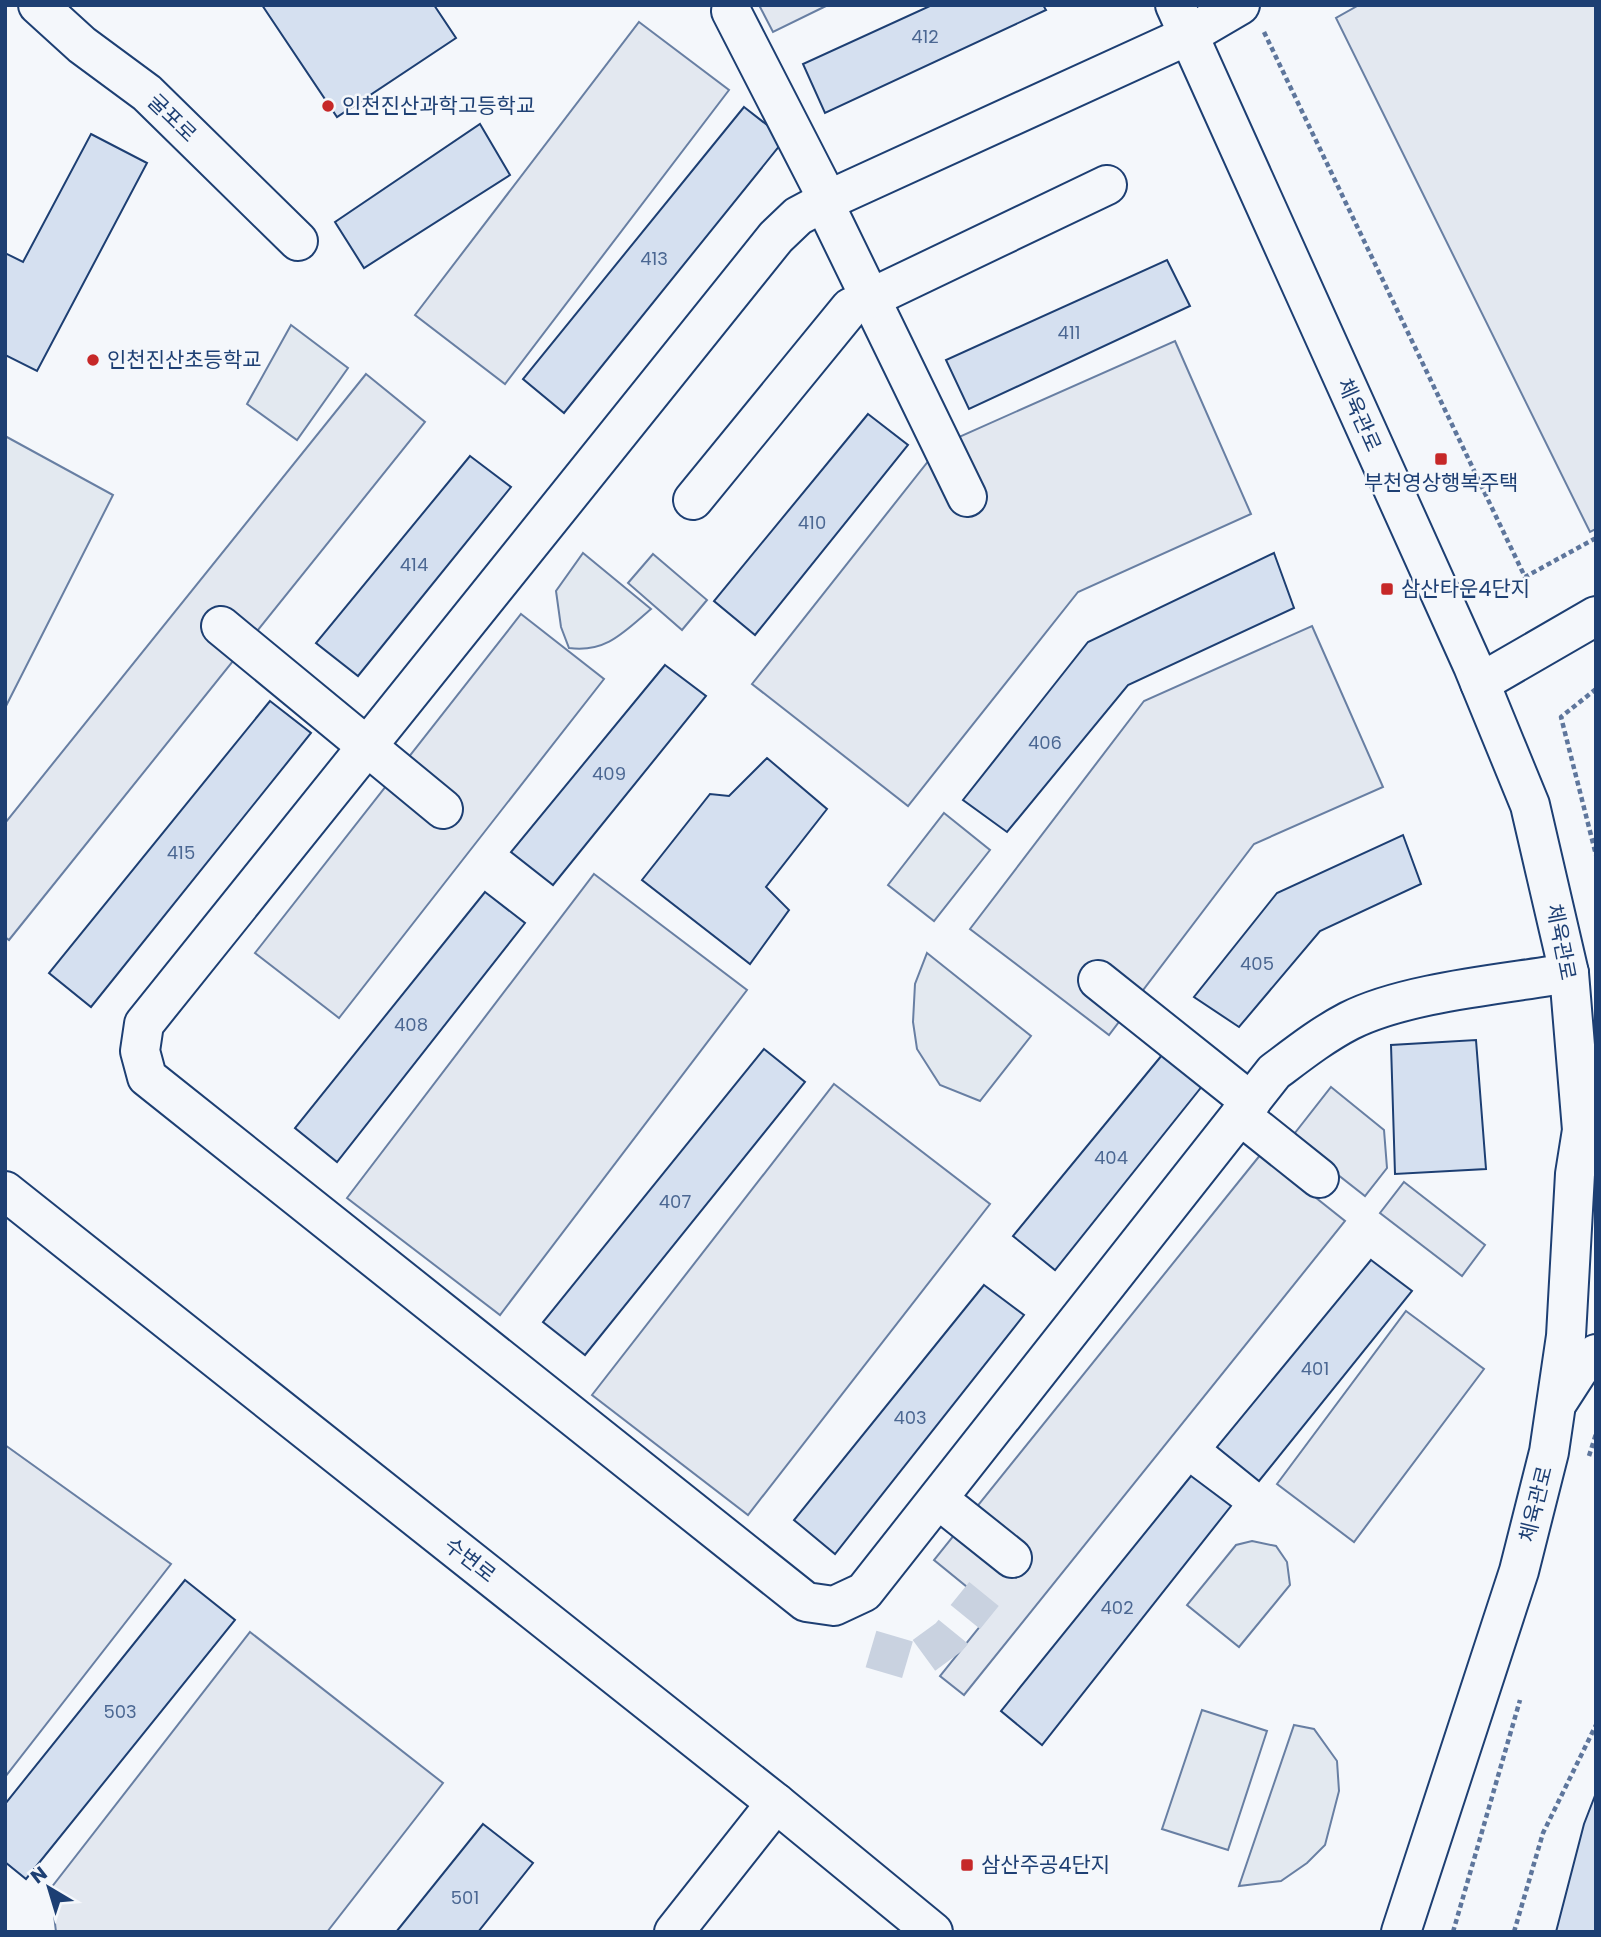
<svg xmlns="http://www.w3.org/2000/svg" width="1601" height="1937" viewBox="0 0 1601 1937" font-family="Poppins,'Noto Sans KR',sans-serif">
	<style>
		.green { fill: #e3e9f0; stroke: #687fa3; stroke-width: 2 }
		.parking { fill: #e3e8f0; stroke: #687fa3; stroke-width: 2 }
		.building { fill: #d5e0f0; stroke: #1d3f73; stroke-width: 2 }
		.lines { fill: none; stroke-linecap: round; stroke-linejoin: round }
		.minor-tunnel { stroke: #c9d2e0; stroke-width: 38; stroke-dasharray: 38 19; stroke-linecap: butt }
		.minor-casing { stroke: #1d3f73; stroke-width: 42 }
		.major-casing { stroke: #1d3f73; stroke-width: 42 }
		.path { stroke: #5e769c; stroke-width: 4.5; stroke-dasharray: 5 3.5; stroke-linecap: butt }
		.minor { stroke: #f4f7fb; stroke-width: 38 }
		.major { stroke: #f4f7fb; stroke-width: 38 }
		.poi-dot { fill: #c62828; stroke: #f4f7fb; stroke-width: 2.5 }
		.labels { text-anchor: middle; stroke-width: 5; stroke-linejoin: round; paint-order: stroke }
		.number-label { font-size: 18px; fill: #4b6792 }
		.poi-label { font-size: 21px; fill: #1d3f73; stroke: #f4f7fb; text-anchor: start }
		.street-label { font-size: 21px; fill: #1d3f73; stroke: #f4f7fb }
	</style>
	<rect width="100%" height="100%" fill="#f4f7fb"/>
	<g class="green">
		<path d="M291 325 348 368 297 440 247 404Z"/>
		<path d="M5 436 113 495 5 708Z"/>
		<path d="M583 553 651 609C624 632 606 653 569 648L561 627 556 591Z"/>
		<path d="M653 554 707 600 682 630 628 583Z"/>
		<path d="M944 813 990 850 934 921 888 885Z"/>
		<path d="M927 953 1031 1036 980 1101 940 1085 917 1049 913 1022 915 984Z"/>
		<path d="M1252 1541 1276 1546 1287 1562 1290 1585 1239 1647 1187 1605 1236 1545Z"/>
		<path d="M1202 1710 1267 1731 1228 1850 1162 1829Z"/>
		<path d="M1294 1725 1314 1729 1337 1761 1339 1791 1325 1845 1307 1863 1281 1881 1239 1886Z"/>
	</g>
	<g class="parking">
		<path d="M759 5H828L773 32Z"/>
		<path d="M1359 5H1596V529L1590 532 1336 18Z"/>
		<path d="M639 22 729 90 505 384 415 315Z"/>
		<path d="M1175 341 1251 514 1078 592 908 806 752 684 941 445Z"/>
		<path d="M366 374 425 422 9 940 5 937V823Z"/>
		<path d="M521 614 604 679 339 1018 255 953Z"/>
		<path d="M1312 626 1383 787 1254 844 1109 1035 970 929 1144 701Z"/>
		<path d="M594 874 747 990 500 1315 347 1198Z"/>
		<path d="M834 1084 990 1204 748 1515 592 1395Z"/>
		<path d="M1331 1087 1384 1130 1387 1168 1365 1196 1291 1138Z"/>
		<path d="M1261 1154 1345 1221 964 1695 940 1676 994 1609 934 1560Z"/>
		<path d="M1404 1182 1485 1245 1462 1276 1380 1213Z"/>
		<path d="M1406 1311 1484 1369 1354 1542 1277 1484Z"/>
		<path d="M5 1445 171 1564 5 1777Z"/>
		<path d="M250 1632 443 1783 327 1932H56L51 1888Z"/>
	</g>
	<g class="building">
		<path d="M262 5H434L456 38 337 117Z"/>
		<path d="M932 5H1043L1046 10 825 113 803 64Z"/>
		<path d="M744 107 785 139 564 413 523 379Z"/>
		<path d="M480 124 510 175 364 268 335 222Z"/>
		<path d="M91 134 147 163 37 371 5 355V253L23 262Z"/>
		<path d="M1167 260 1190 306 969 409 946 360Z"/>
		<path d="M868 414 908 445 755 635 714 601Z"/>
		<path d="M470 456 511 487 358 676 316 643Z"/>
		<path d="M1274 553 1294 608 1128 685 1007 832 963 800 1088 642Z"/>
		<path d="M665 665 706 696 553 885 511 852Z"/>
		<path d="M270 701 311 733 91 1007 49 973Z"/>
		<path d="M767 758 827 809 766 887 789 910 750 964 642 880 710 794 729 796Z"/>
		<path d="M1403 835 1421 884 1320 931 1239 1027 1194 997 1277 893Z"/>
		<path d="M485 892 525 923 337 1162 295 1128Z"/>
		<path d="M1476 1040 1486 1169 1395 1174 1391 1045Z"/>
		<path d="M764 1049 805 1082 585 1355 543 1322Z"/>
		<path d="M1167 1049 1207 1080 1055 1270 1013 1236Z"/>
		<path d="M1371 1260 1412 1291 1259 1481 1217 1447Z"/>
		<path d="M984 1285 1024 1315 835 1554 794 1520Z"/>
		<path d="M1191 1476 1231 1506 1042 1745 1001 1711Z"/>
		<path d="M185 1580 235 1620 26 1879 5 1862V1804Z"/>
		<path d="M1596 1793V1932H1556L1584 1824Z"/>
		<path d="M483 1824 533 1863 478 1932H396Z"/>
	</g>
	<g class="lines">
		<path class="minor-tunnel" d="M871 1649 915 1662 949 1637 984 1594"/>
		<defs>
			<g id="minor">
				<path d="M38 5 82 45 147 93 298 241"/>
				<path d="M1175 5 1473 666 1530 805 1569 973 1582 1130 1575 1174 1566 1336 1549 1452 1519 1571 1401 1932"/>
				<path d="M1240 5 1187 36 828 200 798 216 776 237 144 1024 140 1051 147 1077 806 1602 834 1606 864 1592 1274 1072C1298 1054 1322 1035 1349 1021 1406 992 1505 984 1569 973"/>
				<path d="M731 11 828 200"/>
				<path d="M824 203 967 497"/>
				<path d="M693 500 850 308 1107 185"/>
				<path d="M221 626 443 809"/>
				<path d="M1480 683 1596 616"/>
				<path d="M1098 980 1251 1102"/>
				<path d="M1240 1115 1319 1178"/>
				<path d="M1559 1400 1579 1369 1596 1354"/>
				<path d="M938 1499 1012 1558"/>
				<path d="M674 1932 776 1803"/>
			</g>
			<path id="major" d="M5 1191 776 1803 933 1932"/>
		</defs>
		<use href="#minor" class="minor-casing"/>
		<use href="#major" class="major-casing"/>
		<g class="path">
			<path d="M1264 32 1525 577 1596 538"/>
			<path d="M1596 689 1561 717 1596 855"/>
			<path d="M1589 1456 1596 1434"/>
			<path d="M1453 1932 1520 1700"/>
			<path d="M1514 1932 1543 1833 1596 1725"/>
		</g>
		<use href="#minor" class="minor"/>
		<use href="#major" class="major"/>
	</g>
	<g class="poi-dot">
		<circle cx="328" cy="106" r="7"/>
		<circle cx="93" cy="360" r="7"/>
		<rect x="1434" y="452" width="14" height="14" rx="3.5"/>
		<rect x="1380" y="582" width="14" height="14" rx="3.5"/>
		<rect x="960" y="1858" width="14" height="14" rx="3.5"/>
	</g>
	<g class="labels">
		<g class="number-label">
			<text x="925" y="43">412</text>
			<text x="654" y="265">413</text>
			<text x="1069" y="339">411</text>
			<text x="812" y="529">410</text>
			<text x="414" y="571">414</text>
			<text x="1045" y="749">406</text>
			<text x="609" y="780">409</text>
			<text x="181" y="859">415</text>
			<text x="1257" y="970">405</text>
			<text x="411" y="1031">408</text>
			<text x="1111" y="1164">404</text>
			<text x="675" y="1208">407</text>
			<text x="1315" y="1375">401</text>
			<text x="910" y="1424">403</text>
			<text x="1117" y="1614">402</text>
			<text x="120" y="1718">503</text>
			<text x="465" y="1904">501</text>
		</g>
		<g class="poi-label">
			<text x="342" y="113">인천진산과학고등학교</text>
			<text x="107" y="367">인천진산초등학교</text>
			<text x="1441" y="490" text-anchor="middle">부천영상행복주택</text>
			<text x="1401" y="596">삼산타운4단지</text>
			<text x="981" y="1872">삼산주공4단지</text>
		</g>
		<g class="street-label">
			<text transform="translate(172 118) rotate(44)" y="7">굴포로</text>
			<text transform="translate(1359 415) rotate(66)" y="7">체육관로</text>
			<text transform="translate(1561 942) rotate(79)" y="7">체육관로</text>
			<text transform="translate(1536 1504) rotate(-76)" y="7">체육관로</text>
			<text transform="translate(470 1560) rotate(38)" y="7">수변로</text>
		</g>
	</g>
	<rect width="1601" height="1937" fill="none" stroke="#1d3f73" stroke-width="14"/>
	<g transform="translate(49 1888) rotate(322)" stroke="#f4f7fb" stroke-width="5" paint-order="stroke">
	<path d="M0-5L12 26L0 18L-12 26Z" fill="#1d3f73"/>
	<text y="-10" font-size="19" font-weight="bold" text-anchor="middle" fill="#1d3f73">N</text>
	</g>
</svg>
